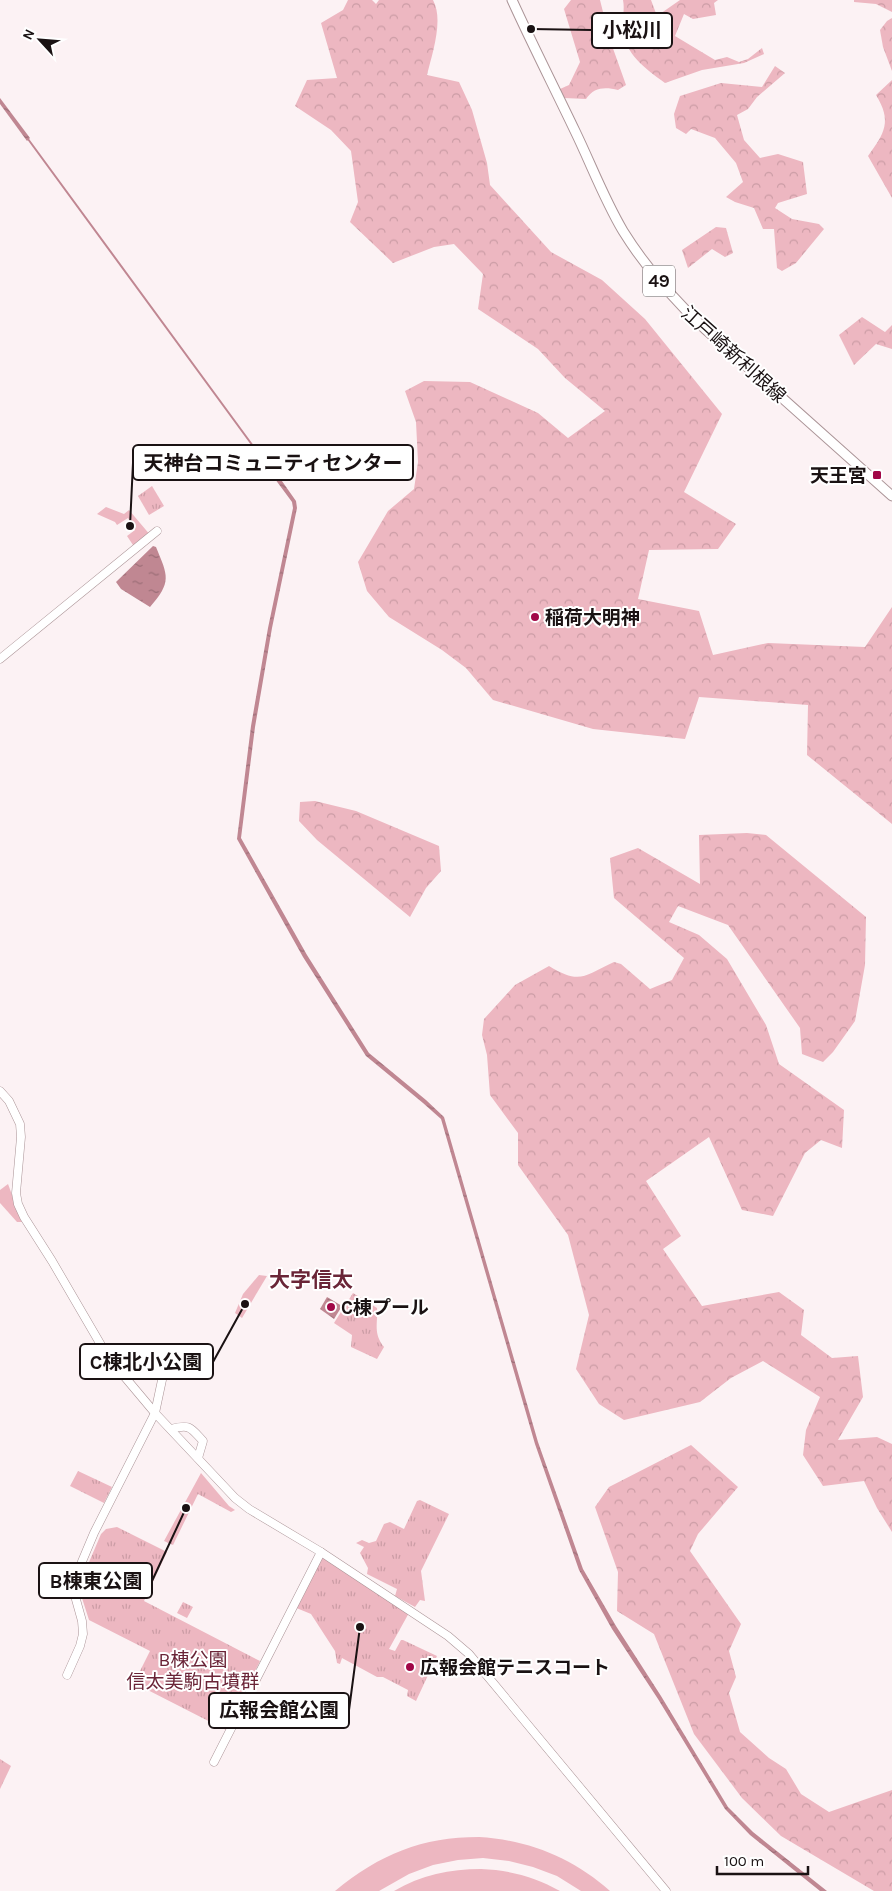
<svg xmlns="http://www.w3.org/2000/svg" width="892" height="1891" viewBox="0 0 892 1891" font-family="Karla,'Noto Sans JP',sans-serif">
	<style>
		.green { fill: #edb7c1 }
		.forest { fill: url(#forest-crowns) }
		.park { fill: url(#park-tufts) }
		.water { fill: url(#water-ripples) }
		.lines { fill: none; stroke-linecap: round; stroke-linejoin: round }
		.stream { stroke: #c08792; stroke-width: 2 }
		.tertiary-casing { stroke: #ab9497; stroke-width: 9 }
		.primary-casing { stroke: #ab9497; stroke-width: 11 }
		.tertiary { stroke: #fff; stroke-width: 8 }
		.primary { stroke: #fff; stroke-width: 9 }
		.poi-dot { fill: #a10747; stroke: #fff; stroke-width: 2 }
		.labels { text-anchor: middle; stroke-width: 4; stroke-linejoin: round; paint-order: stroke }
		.shield { fill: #fff; stroke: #5f595a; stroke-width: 1 }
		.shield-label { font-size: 18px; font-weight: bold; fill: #1a1213 }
		.street-label { font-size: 19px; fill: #1a1213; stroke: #fff }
		.poi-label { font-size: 19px; font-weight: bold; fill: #1a1213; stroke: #fff; text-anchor: start }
		.park-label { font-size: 19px; fill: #6a2437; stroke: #fff }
		.quarter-label { font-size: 21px; font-weight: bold; fill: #6a2537; stroke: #fff }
		.leader { fill: none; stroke: #1a1213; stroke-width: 2 }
		.callout-dot { fill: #1a1213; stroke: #fff; stroke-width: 2 }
		.callout { fill: #fff; stroke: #1a1213; stroke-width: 2 }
		.callout-label { font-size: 20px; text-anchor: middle; font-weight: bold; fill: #1a1213 }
	</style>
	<defs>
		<pattern id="forest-crowns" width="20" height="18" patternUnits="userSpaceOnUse" patternTransform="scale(1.25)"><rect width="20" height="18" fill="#edb7c1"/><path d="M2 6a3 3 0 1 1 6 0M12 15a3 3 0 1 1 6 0" fill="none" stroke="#cb9ca5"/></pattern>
		<pattern id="park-tufts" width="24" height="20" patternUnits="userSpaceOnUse" patternTransform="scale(1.25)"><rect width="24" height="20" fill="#edb7c1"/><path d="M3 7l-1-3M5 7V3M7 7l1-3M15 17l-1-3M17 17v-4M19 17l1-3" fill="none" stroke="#cb9ca5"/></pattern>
		<pattern id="water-ripples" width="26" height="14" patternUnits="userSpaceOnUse" patternTransform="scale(1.25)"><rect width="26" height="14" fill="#c08792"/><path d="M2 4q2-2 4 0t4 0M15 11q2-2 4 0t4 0" fill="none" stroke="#9b6d76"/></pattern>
	</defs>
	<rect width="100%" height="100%" fill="#fcf2f4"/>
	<g class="green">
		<path d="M106 507 124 514 129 510 151 536 135 548 127 536 135 530 128 518 117 525 115 522 97 514Z"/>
		<path d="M8 1184 22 1222H17L0 1203V1190Z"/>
		<path d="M479 1837C529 1840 573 1858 610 1891H581L557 1876 533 1867 509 1861 483 1858 458 1860 433 1865 409 1874 379 1891H335C380 1854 422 1837 479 1837Z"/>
		<path d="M481 1869C510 1870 535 1877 560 1891H394C421 1875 450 1869 481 1869Z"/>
	</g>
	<g class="forest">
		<path d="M348 0H372L376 4 379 0H433C444 20 432 54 427 75L459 82 472 110 487 163 490 185 551 252 602 280 645 319 722 414 684 492 736 524 718 549 649 550 638 599 699 611 713 655 768 643 865 647 892 607V824L807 755 808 705 699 697 685 739 593 729 493 700 466 668 442 650 389 617 367 591 358 562 388 511 414 489 418 462 416 422 405 391 424 381 470 382 538 413 568 438 605 411 565 378 538 349 478 309 483 274 454 244 434 247 393 263 350 222 358 202 351 151 331 130 295 106 307 80 337 78 321 23 343 10Z"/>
		<path d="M571 0H600L610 40 626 85 618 90C605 87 594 87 586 99L564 98 560 89 569 85 580 62 564 9Z"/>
		<path d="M623 0H651L657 16 680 0H718L714 3 716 15 693 19 684 14 675 36 715 60 727 57 739 62 748 59 762 48 764 54 744 63 702 70 665 83C646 69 624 54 623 28 622 18 625 10 623 0Z"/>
		<path d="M854 0H892V12L876 4 854 2Z"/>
		<path d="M892 18V71L883 47 880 30 887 21Z"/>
		<path d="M775 66 785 73 757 97 748 109 737 115 744 140 760 158 778 154 803 162 807 194 778 203 775 208 792 219 819 224 824 229 796 263 782 271 777 268 774 229H763L754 208 735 202 726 197 743 182 736 163 715 138 691 129 686 134 676 128 674 114 680 96 721 83 762 87Z"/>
		<path d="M892 80V198L868 156C885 133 892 121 876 95Z"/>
		<path d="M716 227 726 228 733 253 725 257 712 249 688 268 682 250Z"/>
		<path d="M862 317 885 332 892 325V349L876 344 854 365 839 335Z"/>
		<path d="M315 801 356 811 439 846 441 871 426 888 410 917 317 840 299 821 300 802Z"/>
		<path d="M747 833 766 835 866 917 865 965 855 1021 833 1052 823 1062 802 1054 800 1028 728 925 678 906 669 922 699 935 727 959 766 1025 779 1064 844 1110 842 1148 821 1140 805 1153 773 1216 742 1210 709 1137 646 1181 681 1236 663 1249 702 1306 779 1292 804 1310 801 1335 832 1358 858 1356 863 1397 838 1440 877 1437 892 1444V1532L877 1508 864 1481 823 1486 803 1455 806 1430 820 1397 763 1361 731 1378 700 1402 624 1420 599 1404 576 1369 589 1315 568 1235 518 1165V1133L490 1095 487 1055 482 1035 484 1019 515 985 549 966C580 985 584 976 614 962L621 964 650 989 672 980 684 958 614 898 610 858 638 848 700 884 699 835Z"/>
		<path d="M691 1445 738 1487 698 1534 690 1551 741 1624 729 1651 736 1677 729 1693 740 1732 769 1758 786 1769 801 1794 829 1812 892 1790V1891H874L781 1836 742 1798 694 1734 654 1634 617 1611 618 1572 595 1507 609 1487Z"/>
		<path d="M0 1759 11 1766 0 1789Z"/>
	</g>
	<g class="park">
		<path d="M152 486 164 506 149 515 138 496Z"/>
		<path d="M259 1275 267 1276 242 1318 235 1313 243 1294Z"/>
		<path d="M353 1293 377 1308C378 1324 373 1333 384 1347L377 1359 351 1347 352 1335 334 1323Z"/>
		<path d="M78 1471 112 1487 104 1503 70 1486Z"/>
		<path d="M201 1473 229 1506 235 1510 231 1512 198 1494 173 1545 164 1541Z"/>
		<path d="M420 1500 449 1514 421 1571 425 1601 420 1600 415 1607 395 1596 397 1589 367 1574 368 1568 360 1553 364 1547 356 1543 362 1540 369 1543 376 1541 384 1524 390 1522 404 1529 417 1501Z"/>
		<path d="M117 1527 167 1552 144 1601 260 1661 226 1730 134 1683 150 1651 89 1620 81 1595V1581L101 1534 106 1529Z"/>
		<path d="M321 1552 410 1611 389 1649 395 1651 401 1640H403L437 1656 416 1701 407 1696 408 1690 383 1677H377L342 1658 340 1664 337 1663 335 1651 311 1614 294 1607Z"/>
		<path d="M183 1602 193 1607 187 1618 177 1613Z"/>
	</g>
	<g class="water">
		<path d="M0 98 30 138 27 141 0 104Z"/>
		<path d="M277 474 296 501 297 508 272 628 255 727 241 838 307 955 369 1053 426 1100 444 1117 538 1442 583 1569 616 1626 661 1696 728 1807 753 1832 827 1891H820L750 1835 725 1809 658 1699 612 1629 579 1570 535 1444 441 1119 423 1103 366 1056 303 957 237 839 251 726 268 628 293 508 292 502 275 479 274 476Z"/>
		<path d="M153 546 156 547C168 576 172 582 150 607L121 589 116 582Z"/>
		<path d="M327 1297 342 1306 334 1319 320 1309Z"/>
	</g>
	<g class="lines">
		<path class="stream" d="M28 139 275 476"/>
		<defs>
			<g id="tertiary">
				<path d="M0 659 157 531"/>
				<path d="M0 1091 9 1101 20 1124 21 1137 16 1193 18 1204 24 1217 52 1261 108 1357 155 1413 235 1498 249 1509 321 1552 448 1636 469 1654 666 1891"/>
				<path d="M171 1429C190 1424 190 1427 203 1441L198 1458"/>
				<path d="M67 1675 80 1646 83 1634 82 1621 75 1596V1582L78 1571 94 1533 155 1413 162 1380"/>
				<path d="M214 1762 321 1552"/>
			</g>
			<path id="primary" d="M512 0C532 44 554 87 575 131 591 164 604 199 623 231 646 268 674 300 706 330L892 496"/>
		</defs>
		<use href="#tertiary" class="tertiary-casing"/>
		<use href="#primary" class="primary-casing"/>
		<use href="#tertiary" class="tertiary"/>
		<use href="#primary" class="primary"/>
	</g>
	<g class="poi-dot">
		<rect x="872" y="470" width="10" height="10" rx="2.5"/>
		<circle cx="535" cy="617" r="5"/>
		<circle cx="331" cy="1307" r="5"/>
		<circle cx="410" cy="1667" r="5"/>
	</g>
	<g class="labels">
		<rect class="shield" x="643" y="265.5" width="32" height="31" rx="4"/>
		<g class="shield-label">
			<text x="659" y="287">49</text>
		</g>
		<g class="street-label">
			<text transform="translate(734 354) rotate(42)" y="7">江戸崎新利根線</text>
		</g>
		<g class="poi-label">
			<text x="867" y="482" text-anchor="end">天王宮</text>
			<text x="545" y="624">稲荷大明神</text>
			<text x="341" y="1314">C棟プール</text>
			<text x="420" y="1674">広報会館テニスコート</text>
		</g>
		<g class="park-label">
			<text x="193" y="1666">B棟公園<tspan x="193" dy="22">信太美駒古墳群</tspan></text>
		</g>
		<g class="quarter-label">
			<text x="311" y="1287">大字信太</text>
		</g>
	</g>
	<path class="leader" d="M531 29L592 30M130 526L133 463M245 1304L213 1362M186 1508L152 1581M360 1627L349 1710"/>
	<g class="callout-dot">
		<circle cx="531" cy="29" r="5"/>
		<circle cx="130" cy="526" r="5"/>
		<circle cx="245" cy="1304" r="5"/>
		<circle cx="186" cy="1508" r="5"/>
		<circle cx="360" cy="1627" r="5"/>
	</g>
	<g class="callout">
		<rect x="592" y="13" width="80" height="35" rx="5"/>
		<rect x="133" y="445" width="280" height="35" rx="5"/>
		<rect x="80" y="1344" width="133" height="35" rx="5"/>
		<rect x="39" y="1563" width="113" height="35" rx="5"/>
		<rect x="209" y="1693" width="140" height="35" rx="5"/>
	</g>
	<g class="callout-label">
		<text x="632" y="37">小松川</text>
		<text x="273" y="470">天神台コミュニティセンター</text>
		<text x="146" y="1369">C棟北小公園</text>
		<text x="96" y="1588">B棟東公園</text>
		<text x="279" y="1717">広報会館公園</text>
	</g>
	<g transform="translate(40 40) rotate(296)" stroke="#ffffff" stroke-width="4" paint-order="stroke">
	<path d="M0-4L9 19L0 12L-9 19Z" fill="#1a1213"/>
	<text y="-8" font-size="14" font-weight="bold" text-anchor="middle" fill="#1a1213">N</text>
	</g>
	<path d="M717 1866v8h91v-8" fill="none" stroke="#1a1213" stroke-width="2.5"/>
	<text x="724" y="1866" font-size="15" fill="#1a1213" stroke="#ffffff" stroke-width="4" paint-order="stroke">100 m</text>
</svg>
